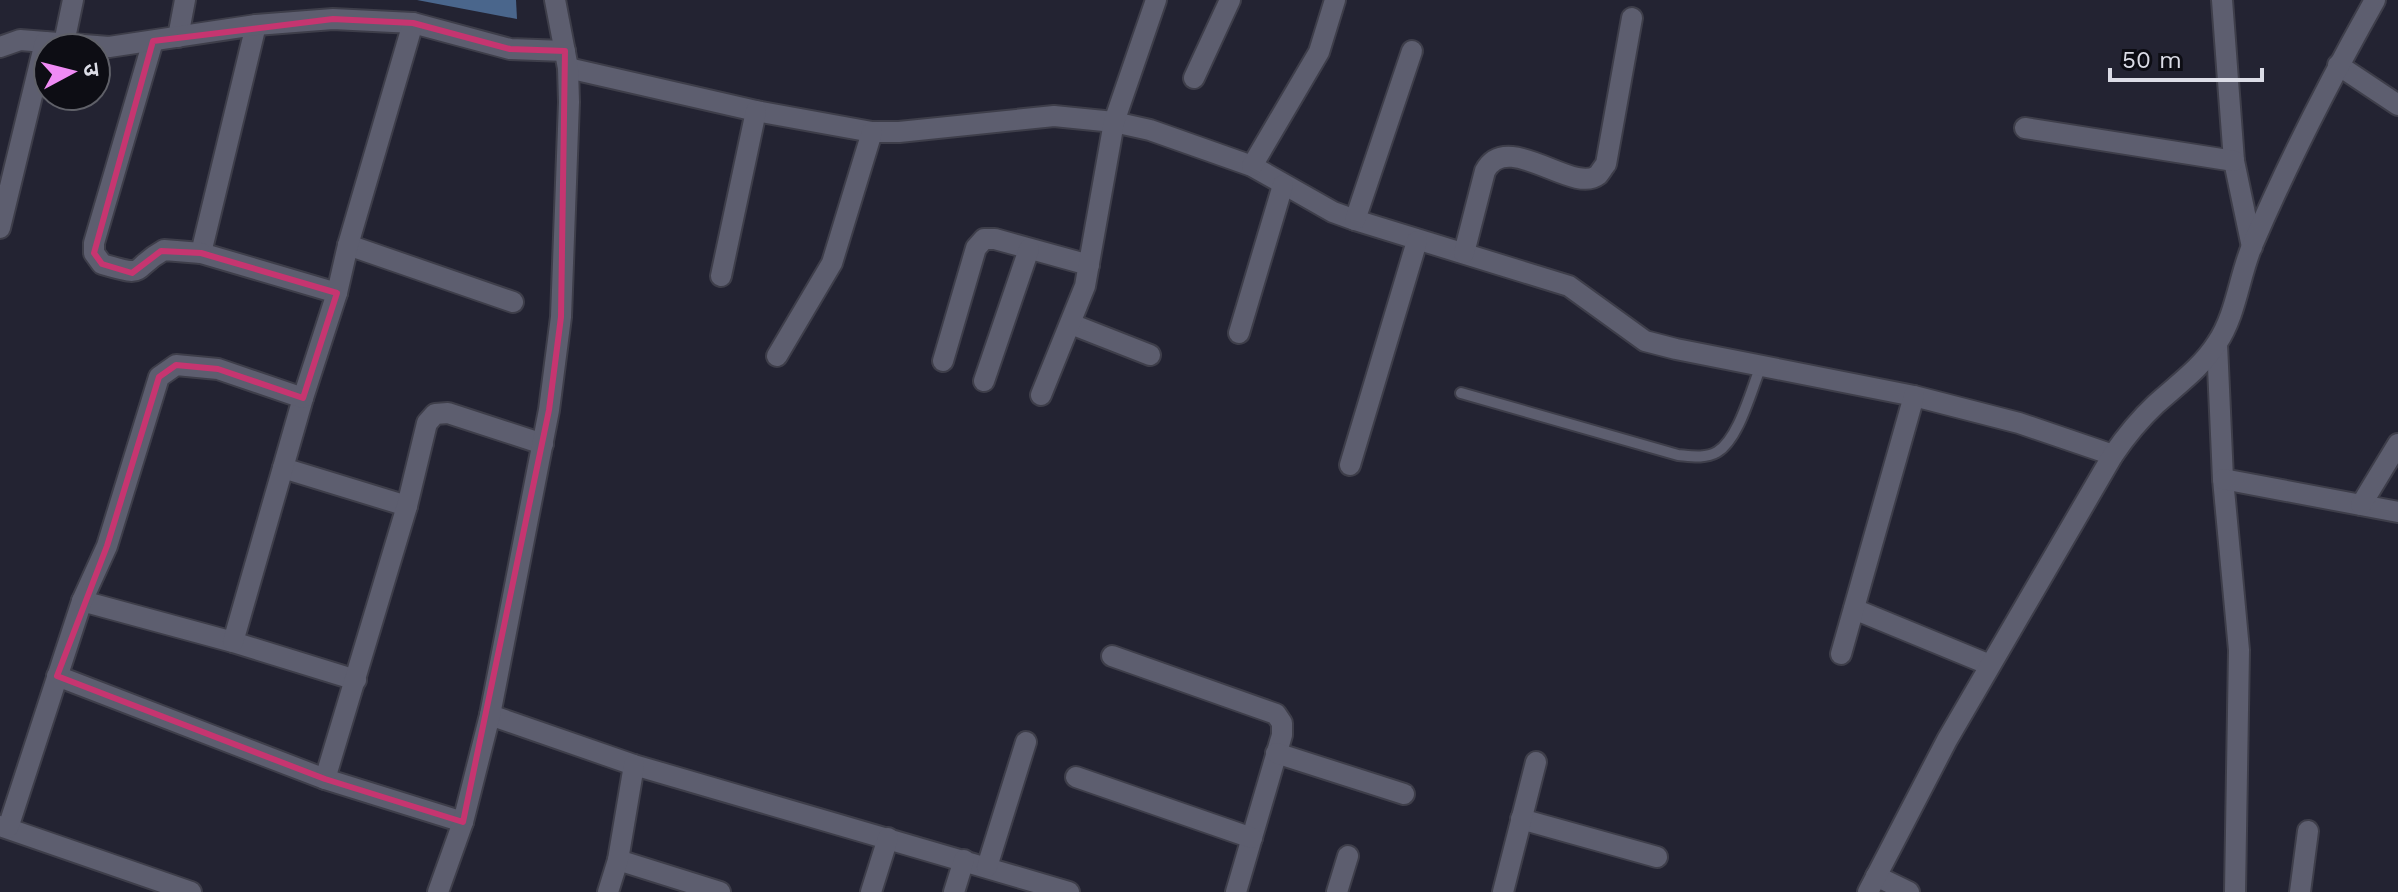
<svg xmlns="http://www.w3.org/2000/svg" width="2398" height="892" viewBox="0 0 2398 892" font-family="'Work Sans','Noto Sans Devanagari',sans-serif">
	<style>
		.water { fill: #4a668c }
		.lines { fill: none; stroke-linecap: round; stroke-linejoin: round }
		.lane-casing { stroke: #3e3e4a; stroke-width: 14 }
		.street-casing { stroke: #3e3e4a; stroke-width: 24 }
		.secondary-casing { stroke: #3e3e4a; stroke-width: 24 }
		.lane { stroke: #5d5e6f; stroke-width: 10 }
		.street { stroke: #5d5e6f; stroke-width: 20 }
		.secondary { stroke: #5d5e6f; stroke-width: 20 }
		.marked { fill: none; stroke: #c63570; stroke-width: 6; stroke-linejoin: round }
	</style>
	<rect width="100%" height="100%" fill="#232332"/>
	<path class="water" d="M417 0H516L517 19Z"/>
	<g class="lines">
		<defs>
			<path id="lane" d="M1461 393 1678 455C1690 456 1705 459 1717 452 1739 439 1751 390 1761 366"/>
			<g id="street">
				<path d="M2222 0 2234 161 2252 247"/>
				<path d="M256 25 201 253 337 293"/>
				<path d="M178 37 185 0"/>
				<path d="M153 41 94 243V253L102 264C150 278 128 270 164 250L201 253"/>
				<path d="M64 43 73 0"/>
				<path d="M0 47 20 40 109 47 256 25 333 19 413 23 510 49 565 51"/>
				<path d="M2338 65 2398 105"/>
				<path d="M568 68 756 111 872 132H899L1054 116 1114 122 1150 130 1252 166 1333 212 1355 220 1569 286 1645 341 1676 349 1914 396 2019 423 2113 455"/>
				<path d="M1194 78 1230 0"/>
				<path d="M2025 128 2234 161"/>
				<path d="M1252 166 1319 52 1335 0"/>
				<path d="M1355 220 1412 51"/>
				<path d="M0 228 45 42"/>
				<path d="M348 245 513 302"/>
				<path d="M1464 253 1485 171C1507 129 1573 195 1598 175 1599 174 1605 165 1606 164L1632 18"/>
				<path d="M721 276 756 111"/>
				<path d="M1071 324 1150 355"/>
				<path d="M1239 333 1283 185"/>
				<path d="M2217 344 2223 479 2239 650 2235 892"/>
				<path d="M777 356 832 263 872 132"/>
				<path d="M943 361 976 248 984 239H995L1089 265"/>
				<path d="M984 381 1029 249"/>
				<path d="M1041 395 1085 286 1114 122 1156 0"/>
				<path d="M1350 465 1417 241"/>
				<path d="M283 468 407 506"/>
				<path d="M2223 479 2398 512"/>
				<path d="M2361 505 2398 444"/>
				<path d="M82 601 233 642 356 680"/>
				<path d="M1854 609 1990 665"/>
				<path d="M233 642 303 398 337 293 348 245 413 23"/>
				<path d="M1841 654 1914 396"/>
				<path d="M1112 656 1276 714 1282 723V735L1236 892"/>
				<path d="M57 676 325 779 463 822"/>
				<path d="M490 715 634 765 1069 892"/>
				<path d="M1276 753 1404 794"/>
				<path d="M1076 777 1252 838"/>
				<path d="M325 779 407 506 427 423 435 414 448 413 543 444"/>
				<path d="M1521 819 1657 857"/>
				<path d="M0 826 191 892"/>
				<path d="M8 828 82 601 107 546 159 377 176 365 218 369 303 398"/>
				<path d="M618 860 720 892"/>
				<path d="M987 867 1026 742"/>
				<path d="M1876 876 1909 892"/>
				<path d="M438 892 463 822 490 715 549 410 561 317 569 102 568 68 555 0"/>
				<path d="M608 892 618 860 634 765"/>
				<path d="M871 892 888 838"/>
				<path d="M954 892 964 860"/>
				<path d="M1337 892 1348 856"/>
				<path d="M1503 892 1536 762"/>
				<path d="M2300 892 2308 831"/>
			</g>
			<path id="secondary" d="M1868 892 1947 740 2113 455C2126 436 2140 419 2156 404 2177 385 2202 367 2217 343 2236 315 2239 277 2252 246 2288 162 2330 80 2375 0"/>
		</defs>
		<use href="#lane" class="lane-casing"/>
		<use href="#street" class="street-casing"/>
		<use href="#secondary" class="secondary-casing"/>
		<use href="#lane" class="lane"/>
		<use href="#street" class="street"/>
		<use href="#secondary" class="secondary"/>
	</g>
	<path class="marked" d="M333 19 413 23 510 49 565 51 561 317 549 410 463 822 325 779 57 676 107 546 159 377 176 365 218 369 303 398 337 293 201 253 161 251 132 273 102 264 94 253 153 41Z"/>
	<g transform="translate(72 72) rotate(83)"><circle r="38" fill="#0d0d14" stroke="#5f6068" stroke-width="2"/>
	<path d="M0-6L14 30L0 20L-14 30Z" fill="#f08bf5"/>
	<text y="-12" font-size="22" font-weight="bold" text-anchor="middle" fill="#dbdce6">उ</text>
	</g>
	<path d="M2110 68v12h152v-12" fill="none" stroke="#dbdce6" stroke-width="4"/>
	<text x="2122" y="68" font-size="24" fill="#dbdce6" stroke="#0d0d14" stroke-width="6" paint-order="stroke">50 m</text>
</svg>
